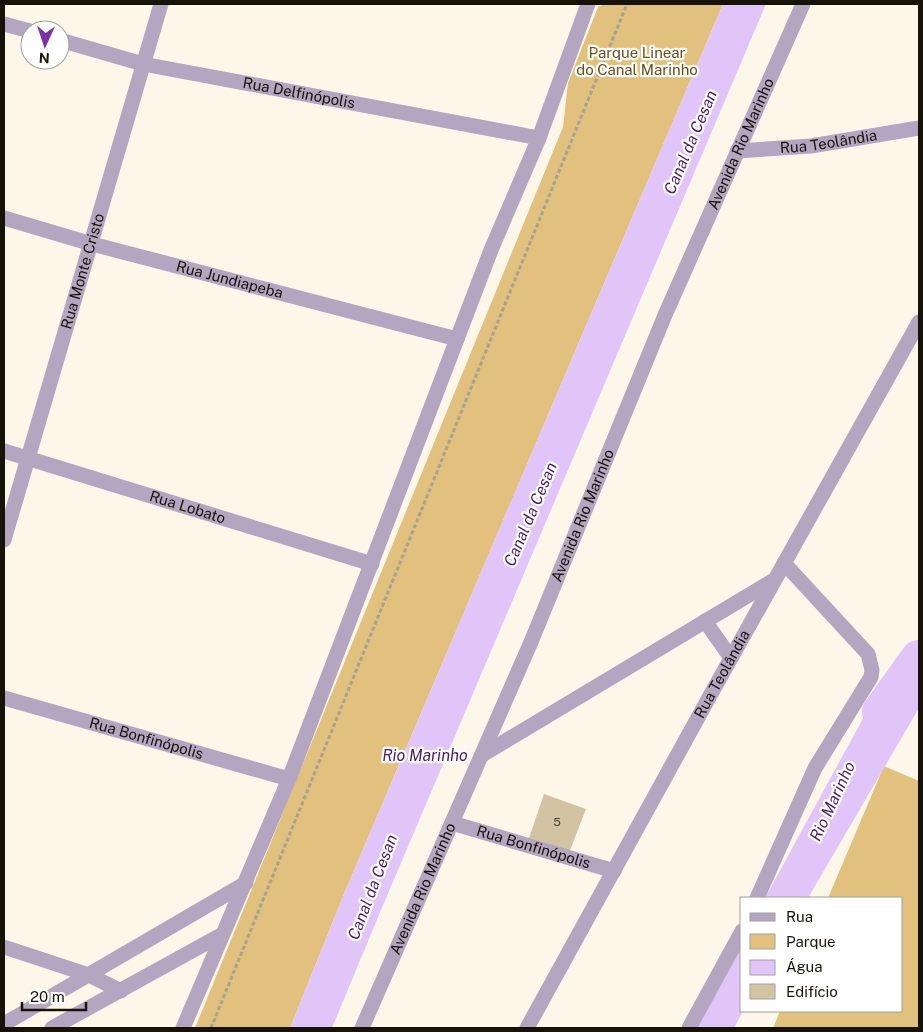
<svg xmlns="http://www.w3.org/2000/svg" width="923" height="1032" viewBox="0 0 923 1032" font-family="'Public Sans',sans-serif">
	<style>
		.green { fill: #e1c17d }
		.water { fill: #e1c4f8 }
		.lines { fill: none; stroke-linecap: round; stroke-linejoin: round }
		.river { stroke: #e1c4f8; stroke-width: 38 }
		.building { fill: #d2c3a3 }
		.path { stroke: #a7a195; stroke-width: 3; stroke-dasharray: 4 2.5; stroke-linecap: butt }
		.minor { stroke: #b4a5c1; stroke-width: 15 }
		.labels { text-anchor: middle; stroke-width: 4.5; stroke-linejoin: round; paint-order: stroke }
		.number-label { font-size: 12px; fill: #463e2e }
		.park-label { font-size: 15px; fill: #68501b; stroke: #fff }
		.street-label { font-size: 15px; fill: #171207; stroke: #fff }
		.water-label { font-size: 16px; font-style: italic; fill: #4a1b65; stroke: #fff }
	</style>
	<rect width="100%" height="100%" fill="#fdf7ea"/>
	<g class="green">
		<path d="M604 4H723L344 894 290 1028H195L563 127 568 83 598 7Z"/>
		<path d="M884 766 919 781V1028H773L780 1011H902V898H828Z"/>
	</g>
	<g class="water">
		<path d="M723 4H766L381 910 332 1028H290L344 894Z"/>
		<path d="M896 658 919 678V708L808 898H765Z"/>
		<path d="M742 942V1011H743L734 1028H694Z"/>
	</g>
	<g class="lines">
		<path class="river" d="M881 712 919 659"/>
	</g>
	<path class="building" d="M544 794 586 809 569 853 529 838Z"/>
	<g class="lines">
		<path class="path" d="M211 1028 627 4"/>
		<g class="minor">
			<path d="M4 24 30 31"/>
			<path id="s1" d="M60 40 143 64 539 138"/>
			<path id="s2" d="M737 151 811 146 919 128"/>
			<path id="s3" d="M4 218 92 244 457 339"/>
			<path id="s4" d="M4 451 372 564"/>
			<path id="s5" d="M4 540 161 4"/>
			<path d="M705 621 731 658"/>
			<path id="s6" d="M4 698 289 779"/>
			<path d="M482 755 774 580"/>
			<path id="s7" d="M452 823 614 871"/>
			<path d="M757 898 815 768 871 677 872 670 868 654 784 563"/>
			<path d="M4 947 89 975 121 991"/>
			<path d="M4 1024 246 883"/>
			<path d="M52 1028 221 935"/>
			<path d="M183 1028 289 779 491 250 539 138 588 4"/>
			<path id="s8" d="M362 1028 531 642 665 315 803 4"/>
			<path id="s9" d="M527 1028 711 694 919 322"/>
			<path d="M689 1028 742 931"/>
		</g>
	</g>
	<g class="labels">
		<g class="number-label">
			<text x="557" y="826">5</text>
		</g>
		<g class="park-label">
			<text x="637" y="58">Parque Linear<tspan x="637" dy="17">do Canal Marinho</tspan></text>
		</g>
		<g class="street-label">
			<text dy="5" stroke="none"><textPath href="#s1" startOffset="245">Rua Delfinópolis</textPath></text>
			<text dy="5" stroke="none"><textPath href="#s2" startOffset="92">Rua Teolândia</textPath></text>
			<text dy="5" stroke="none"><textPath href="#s8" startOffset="962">Avenida Rio Marinho</textPath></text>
			<text dy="5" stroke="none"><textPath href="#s5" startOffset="280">Rua Monte Cristo</textPath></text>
			<text dy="5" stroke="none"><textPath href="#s3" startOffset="234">Rua Jundiapeba</textPath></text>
			<text dy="5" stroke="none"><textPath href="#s4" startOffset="192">Rua Lobato</textPath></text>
			<text dy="5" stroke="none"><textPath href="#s8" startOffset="558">Avenida Rio Marinho</textPath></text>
			<text dy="5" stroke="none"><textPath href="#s9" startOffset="404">Rua Teolândia</textPath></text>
			<text dy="5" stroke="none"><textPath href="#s6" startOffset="148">Rua Bonfinópolis</textPath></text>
			<text dy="5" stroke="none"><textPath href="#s7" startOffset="85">Rua Bonfinópolis</textPath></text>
			<text dy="5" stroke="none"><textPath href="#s8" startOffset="152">Avenida Rio Marinho</textPath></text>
		</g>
		<g class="water-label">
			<text transform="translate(690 142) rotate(-67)" y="6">Canal da Cesan</text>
			<text transform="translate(530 514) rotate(-67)" y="6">Canal da Cesan</text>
			<text x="425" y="761">Rio Marinho</text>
			<text transform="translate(832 801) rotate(-65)" y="6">Rio Marinho</text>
			<text transform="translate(372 887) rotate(-69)" y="6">Canal da Cesan</text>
		</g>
	</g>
	<rect width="923" height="1032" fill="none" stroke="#171207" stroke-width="10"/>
	<rect x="740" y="897" width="162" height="115" fill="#ffffff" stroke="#a2a09c"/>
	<rect x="750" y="913" width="25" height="8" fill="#b4a5c1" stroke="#a2a09c"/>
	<text x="786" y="922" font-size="15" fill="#171207">Rua</text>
	<rect x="750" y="934" width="25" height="15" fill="#e1c17d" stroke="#a2a09c"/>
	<text x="786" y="947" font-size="15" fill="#171207">Parque</text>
	<rect x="750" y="960" width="25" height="15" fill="#e1c4f8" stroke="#a2a09c"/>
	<text x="786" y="972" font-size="15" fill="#171207">Água</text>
	<rect x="750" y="984" width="25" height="15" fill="#d2c3a3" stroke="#a2a09c"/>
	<text x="786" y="997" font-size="15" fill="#171207">Edifício</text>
	<g transform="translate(45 45) rotate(183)"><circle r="24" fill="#ffffff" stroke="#a2a09c"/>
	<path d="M0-4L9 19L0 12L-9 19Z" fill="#7931a3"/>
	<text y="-8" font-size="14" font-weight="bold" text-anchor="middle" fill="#171207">N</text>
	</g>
	<path d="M22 1002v8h64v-8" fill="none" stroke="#171207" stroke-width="2.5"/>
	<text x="30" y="1002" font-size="15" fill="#171207" stroke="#ffffff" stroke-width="4" paint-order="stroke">20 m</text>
</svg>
